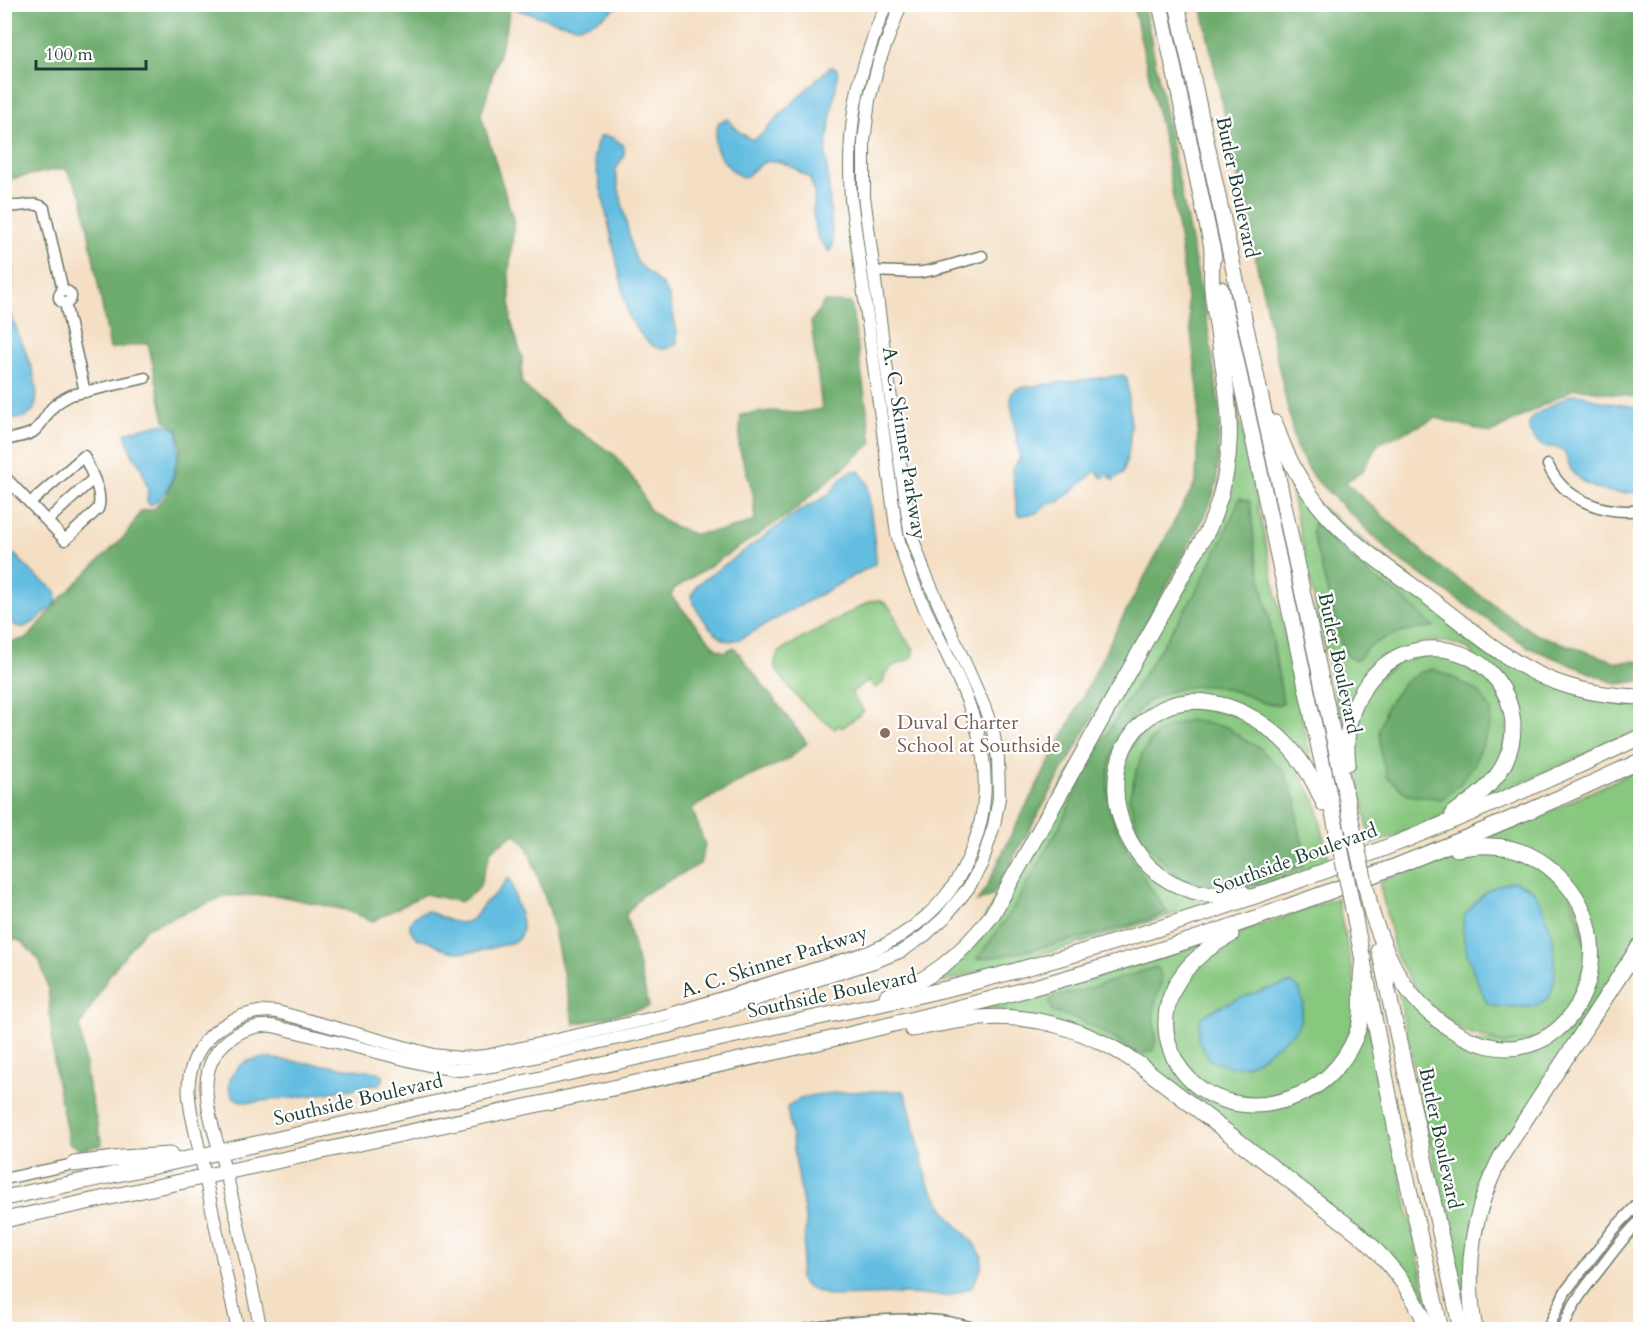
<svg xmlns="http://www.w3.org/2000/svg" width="1645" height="1334" viewBox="0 0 1645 1334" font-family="Cardo,serif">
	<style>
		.green { fill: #87c77e; stroke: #538259; stroke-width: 1.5; fill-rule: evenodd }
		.forest { fill: #6dac6d; stroke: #467450; stroke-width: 1.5 }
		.water { fill: #64bde1; stroke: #427d8a; stroke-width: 1.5 }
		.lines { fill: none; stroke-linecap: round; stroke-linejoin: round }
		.minor-casing { stroke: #6a7666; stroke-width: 13 }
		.major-casing { stroke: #6a7666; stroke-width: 14 }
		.highway-casing { stroke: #6a7666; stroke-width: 17 }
		.minor { stroke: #fff; stroke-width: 10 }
		.major { stroke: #fff; stroke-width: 12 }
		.highway { stroke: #fff; stroke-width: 15 }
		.highway-bridge-casing { stroke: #6a7666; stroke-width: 17; stroke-linecap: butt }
		.highway-bridge { stroke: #fff; stroke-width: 15 }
		.education-dot { fill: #8d6e63; stroke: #fff; stroke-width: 2 }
		.labels { text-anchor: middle; stroke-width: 4.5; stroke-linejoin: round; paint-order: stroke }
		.street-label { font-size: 20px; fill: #1f3d34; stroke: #fff }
		.education-label { font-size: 20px; fill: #785e54; stroke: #fff; text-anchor: start }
	</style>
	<rect width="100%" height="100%" fill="#fff"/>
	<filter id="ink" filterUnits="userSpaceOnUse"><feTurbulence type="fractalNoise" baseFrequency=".0167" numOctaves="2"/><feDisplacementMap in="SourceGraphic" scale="12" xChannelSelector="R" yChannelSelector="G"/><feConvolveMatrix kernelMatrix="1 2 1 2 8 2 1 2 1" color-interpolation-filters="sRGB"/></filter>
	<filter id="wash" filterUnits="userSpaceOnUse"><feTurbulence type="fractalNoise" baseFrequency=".008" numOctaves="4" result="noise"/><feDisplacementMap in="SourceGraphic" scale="24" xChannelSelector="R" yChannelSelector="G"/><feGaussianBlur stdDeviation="1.35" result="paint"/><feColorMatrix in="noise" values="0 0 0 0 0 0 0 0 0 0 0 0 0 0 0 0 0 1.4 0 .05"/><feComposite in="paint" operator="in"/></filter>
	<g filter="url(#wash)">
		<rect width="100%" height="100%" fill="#f4dfc4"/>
		<g class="green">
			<path d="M1233 387 1313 769 1239 706 1156 709 1114 769 1142 865 1219 900 1065 948 912 991 967 948 1215 523ZM1240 498 1250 501 1255 553 1269 618 1283 704C1267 707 1263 702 1248 696 1232 690 1212 684 1195 686 1161 690 1141 701 1124 729 1082 797 1129 856 1167 912 1129 927 1090 936 1051 945 1026 951 1002 957 977 959L1010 914 1059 827 1093 757 1125 704 1192 599 1221 542Z"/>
			<path d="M1285 463 1301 491 1532 674 1640 699V729L1478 803 1516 722 1469 649 1448 642H1422L1353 696 1345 708 1342 728ZM1314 522 1344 552 1372 577 1402 597 1433 627C1412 629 1387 634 1369 647 1365 651 1360 657 1356 661L1346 654 1341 642 1312 532Z"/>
			<path d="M877 600C895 603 896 624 904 637 907 641 911 645 914 649L912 650 914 655 911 658 891 667 885 675 883 683 875 688 869 680 851 693 864 711 842 728 839 725 835 729C813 713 802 704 785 682 782 677 776 672 775 666 774 659 778 653 783 649L869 602Z"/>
			<path d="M1432 653 1466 660 1495 684 1509 722 1499 764 1457 807 1428 823 1371 845 1351 745 1363 700 1380 677 1398 663ZM1405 681 1491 710 1386 708Z"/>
			<path d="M1188 705 1247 718 1288 752 1316 802 1329 861 1266 884 1233 891 1190 887 1145 859 1121 809 1122 762 1147 723ZM1227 727 1244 740 1260 748 1296 800 1298 827 1303 844 1181 879 1172 868 1129 799C1134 779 1143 733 1167 729 1173 728 1179 728 1185 728 1199 728 1213 727 1227 727Z"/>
			<path d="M1640 769V937L1489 1173 1467 1320 1397 988 1398 987 1471 1042 1545 1040 1593 971 1571 883 1483 839 1539 816Z"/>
			<path d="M1468 850 1524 855 1570 892 1588 957 1567 1014 1534 1039 1504 1043 1462 1031 1419 996 1396 956 1379 881 1441 857Z"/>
			<path d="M1337 898 1357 993V1014L1343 1050 1316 1081 1276 1098 1229 1097 1191 1075 1171 1041 1176 988 1225 941 1250 929ZM1270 988 1303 1003C1303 1009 1302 1017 1299 1022 1292 1033 1268 1051 1258 1060L1200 1018 1214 1009Z"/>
			<path d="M1206 943 1192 955 1163 1029 1207 1099H1306L1366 1016 1431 1317 1365 1235 1075 1027 948 1018 1081 982ZM1086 989 1155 1002 1153 1014 1156 1039 1153 1051 1138 1054C1116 1034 1082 1020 1053 1012V997Z"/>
		</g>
		<g class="forest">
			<path d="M5 4 510 5 507 26 481 115 514 222 509 274 511 321 522 357V384L571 426 615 455 637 484 649 509 669 524 693 534 726 530 755 521 753 493 739 447 741 415 770 411 798 413 822 409 811 322 824 302 851 303 872 443 790 514 674 589 671 596 717 649 725 652 734 647 807 743 787 760 744 779 692 808 705 845 700 864 642 895 626 915 649 1007 574 1024 550 912 527 846 515 834 491 850 479 888 461 902 425 894 373 921 346 910 275 895 226 896 146 928 110 974 80 1027 87 1081 102 1145 81 1150 69 1143 55 1073 48 988 40 961 22 942 5 935V643L28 638 62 597 126 535 141 511 154 509 166 496 175 472 181 447 178 429 165 420 148 343 110 349 82 196 65 168 5 180Z"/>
			<path d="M1133 5H1144L1208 327 1220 412 1217 482 1209 507 1175 572 992 896 977 902 987 886 1011 835 1065 732 1115 632 1196 481 1199 397 1180 243 1165 146Z"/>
			<path d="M1201 5H1640V398L1575 388 1491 433 1436 418 1378 444 1362 472 1345 482 1435 563 1535 634 1617 662 1640 661V681L1617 684 1528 647 1396 558 1313 477 1296 447Z"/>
			<path d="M1240 498 1250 501 1255 553 1269 618 1283 704C1267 706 1263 702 1248 696 1233 690 1212 684 1195 686 1161 690 1141 701 1124 729 1082 797 1129 856 1167 912 1129 927 1090 936 1050 945 1026 951 1002 957 977 959L1010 914 1059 827 1093 757 1125 704 1192 599 1221 542Z"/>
			<path d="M1314 522 1344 552 1372 577 1402 597 1434 627C1413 629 1387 634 1369 647 1365 651 1360 657 1356 661L1346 654 1341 642 1312 532Z"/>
			<path d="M1433 669 1456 679 1479 692 1491 710 1490 727 1474 765 1460 784 1442 799 1408 795 1387 777 1381 755 1379 730 1386 708 1405 681 1421 672Z"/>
			<path d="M1188 720 1227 727 1244 740 1260 748 1280 768 1286 776 1296 800 1298 827 1303 844V865L1253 884 1218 888 1181 879 1140 838 1129 799 1141 756 1154 737 1164 729Z"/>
			<path d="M1156 967C1168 978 1156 994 1154 1008 1152 1023 1159 1038 1153 1051L1138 1054 1102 1031 1076 1019 1053 1012 1049 1002 1053 997 1086 989Z"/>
		</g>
		<g class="water">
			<path d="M512 5H619C607 15 594 24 578 26 568 27 527 12 514 9Z"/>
			<path d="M830 67 836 68 838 74 829 129 826 153 833 246 829 252 817 236 813 212 815 196 810 178C798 171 783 159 769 161 760 162 751 172 745 178 737 175 734 173 729 167 714 151 712 143 719 122L728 119C735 128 742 136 754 140L763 133 785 110Z"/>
			<path d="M601 136C612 136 629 143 623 157 621 162 617 166 615 171L632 249 637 262 662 285 669 296 677 332V343C657 361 640 334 629 318L594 157 597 142Z"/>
			<path d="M4 232C11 247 14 265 12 281 11 290 7 300 9 309 14 330 55 401 27 416 21 420 11 418 5 417Z"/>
			<path d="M1123 375 1127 378 1131 425 1129 449 1123 474H1121L1113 480 1108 474 1102 478 1096 471 1059 502 1049 503 1037 513 1018 516 1012 470 1020 458 1011 404V394L1018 388Z"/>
			<path d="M1576 394C1586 395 1595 400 1605 402 1617 405 1629 405 1640 408V491C1618 496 1586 491 1572 471 1567 464 1568 455 1562 450 1557 445 1550 448 1544 447 1533 439 1523 429 1533 416L1568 396Z"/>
			<path d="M159 424 167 425 177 429C183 449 172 498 150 505L147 502 148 489 141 467 133 456 125 434 128 432Z"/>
			<path d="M852 471H859L867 482 876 555 875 564 740 639C738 639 731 641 730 641 715 640 695 609 691 596L698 584 801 510 829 495 841 478Z"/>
			<path d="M9 553 15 555 36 576 55 590 57 595 56 601 53 606 34 622 24 627 15 626 7 617 8 601 5 595 4 557Z"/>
			<path d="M510 879C512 885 514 892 515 899 519 913 528 930 516 941 495 947 472 956 450 951 442 950 436 943 429 941 424 939 420 941 416 937 402 924 415 914 428 911 439 916 460 929 472 919 477 915 480 909 484 904 492 896 501 891 506 880Z"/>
			<path d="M1514 881 1532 889 1541 903 1553 938 1555 976 1550 997 1534 1007H1500L1487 1003C1478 983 1458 940 1464 918 1465 914 1469 910 1472 907 1486 890 1493 886 1514 881Z"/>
			<path d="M1292 983 1300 990 1303 1003 1300 1022 1294 1032 1258 1060 1246 1065 1231 1067 1210 1060 1198 1040 1200 1018C1227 1000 1261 990 1292 983Z"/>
			<path d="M267 1058 378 1072 383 1075V1081L379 1084C346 1090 312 1096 278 1099 268 1100 256 1103 246 1102 223 1099 226 1076 241 1065 249 1059 258 1059 267 1058Z"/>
			<path d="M865 1091H904L909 1106 928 1184 951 1219 972 1241 982 1256 981 1269 971 1288 948 1296 905 1294 830 1296 808 1288 799 1279 804 1248 806 1223 787 1108C800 1091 845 1093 865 1091Z"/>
		</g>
	</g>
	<g filter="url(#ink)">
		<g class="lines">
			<defs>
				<g id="minor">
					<path d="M4 204C18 211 32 199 44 208L63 291"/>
					<path d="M874 272C890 270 906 274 922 272 942 269 963 261 982 256"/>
					<circle cx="65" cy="297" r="6"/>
					<path d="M65 303 85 392"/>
					<path d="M4 440C14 438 24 437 33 432 41 426 45 417 51 409 56 403 63 399 71 395L145 378"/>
					<path d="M1548 465C1563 500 1605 515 1640 510"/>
					<path d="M4 476 65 540 98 509C104 493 90 471 84 456L30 503"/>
					<path d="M47 521 93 479"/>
					<path d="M4 1179 74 1164"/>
					<path d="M804 1330C848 1322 895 1317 939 1321 953 1322 967 1326 980 1330"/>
					<path d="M1549 1330 1550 1324 1565 1292 1614 1229 1640 1202"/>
					<path d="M1563 1330C1571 1304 1587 1285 1603 1265 1615 1249 1626 1234 1640 1221"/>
				</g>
				<g id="major">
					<path d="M238 1330 191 1112C189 1099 187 1087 190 1074 198 1034 239 1007 278 1012L433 1055 460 1058 486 1056 671 1014 869 952C911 934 948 904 967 861 1025 737 926 648 897 534L851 199C848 153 851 109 864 66 870 45 878 25 886 4"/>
					<path d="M261 1330C250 1280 240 1230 228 1181 221 1152 203 1107 207 1078 211 1046 241 1024 273 1026L432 1066 458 1070 471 1069 498 1065 669 1027 877 961 902 951 924 936 944 918 969 887 982 863 994 825 999 798 998 758 993 731 984 706 924 571 910 531 884 350 864 196V142L869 100 879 62 901 4"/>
				</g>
				<g id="highway">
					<path d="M1160 4 1214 257"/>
					<path d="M1177 4 1352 824"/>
					<path d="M1221 289 1337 832"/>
					<path d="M1275 423C1286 457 1302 487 1326 514 1355 547 1393 571 1428 597 1468 627 1508 664 1556 682 1583 692 1611 696 1640 697"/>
					<path d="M1348 763C1344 733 1351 705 1369 681 1381 665 1399 653 1419 650 1483 639 1533 703 1505 762 1494 785 1473 801 1453 813"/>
					<path d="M1243 893C1209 899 1176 891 1150 867 1108 827 1100 750 1153 714 1198 684 1259 712 1291 749 1306 766 1315 784 1324 804"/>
					<path d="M1354 914 1396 1131 1441 1330"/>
					<path d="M1372 914C1382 942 1393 971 1412 995 1424 1010 1440 1023 1457 1033 1563 1094 1638 952 1558 875 1529 847 1496 841 1457 849"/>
					<path d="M1231 935C1101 1002 1187 1145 1301 1094 1329 1082 1350 1056 1359 1027 1363 1011 1361 997 1361 981 1361 974 1362 966 1363 958"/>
					<path d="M1379 949 1461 1330"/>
					<path d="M887 996C930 981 965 951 992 915L1209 528C1239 458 1230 411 1219 339 1217 322 1213 305 1212 288 1211 275 1212 261 1212 247"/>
					<path d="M912 1029C935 1025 957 1020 980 1018 1038 1013 1093 1032 1140 1065L1359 1234C1389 1261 1414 1291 1428 1330"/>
					<path d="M74 1164 122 1158 170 1155"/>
					<path d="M4 1198C130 1171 256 1145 381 1116 453 1099 526 1082 598 1066 673 1049 748 1032 824 1016 874 1005 924 995 974 982 1203 922 1427 839 1640 737"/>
					<path d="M4 1220C200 1177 395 1135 590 1093 760 1056 930 1019 1097 969 1284 914 1465 843 1640 761"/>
					<path d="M1475 1330C1464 1266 1472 1212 1502 1155L1640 945"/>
				</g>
			</defs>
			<use href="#minor" class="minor-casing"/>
			<use href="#major" class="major-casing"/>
			<use href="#highway" class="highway-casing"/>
			<use href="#minor" class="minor"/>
			<use href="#major" class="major"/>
			<use href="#highway" class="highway"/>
			<defs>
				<g id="highway-bridge">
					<path d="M1352 824 1372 914"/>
					<path d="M1337 832 1354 914"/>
				</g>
			</defs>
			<use href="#highway-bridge" class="highway-bridge-casing"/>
			<use href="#highway-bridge" class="highway-bridge"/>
		</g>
	</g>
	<circle class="education-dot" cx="885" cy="733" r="6"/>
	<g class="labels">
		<g class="street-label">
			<text transform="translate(1238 187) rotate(78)" y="7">Butler Boulevard</text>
			<text transform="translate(905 443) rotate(81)" y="7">A. C. Skinner Parkway</text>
			<text transform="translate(1340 663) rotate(78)" y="7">Butler Boulevard</text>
			<text transform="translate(1295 858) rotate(-20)" y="7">Southside Boulevard</text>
			<text transform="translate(774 961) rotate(-18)" y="7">A. C. Skinner Parkway</text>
			<text transform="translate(832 993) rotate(-12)" y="7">Southside Boulevard</text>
			<text transform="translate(358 1099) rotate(-13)" y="7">Southside Boulevard</text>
			<text transform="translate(1441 1138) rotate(78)" y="7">Butler Boulevard</text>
		</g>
		<g class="education-label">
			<text x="897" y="729">Duval Charter<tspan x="897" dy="23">School at Southside</tspan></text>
		</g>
	</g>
	<rect width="1645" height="1334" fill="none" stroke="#fff" stroke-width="24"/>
	<path d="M36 60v9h110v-9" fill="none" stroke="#1f3d34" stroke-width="3"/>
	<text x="45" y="60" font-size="18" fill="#1f3d34" stroke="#ffffff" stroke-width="4.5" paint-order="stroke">100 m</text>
</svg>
